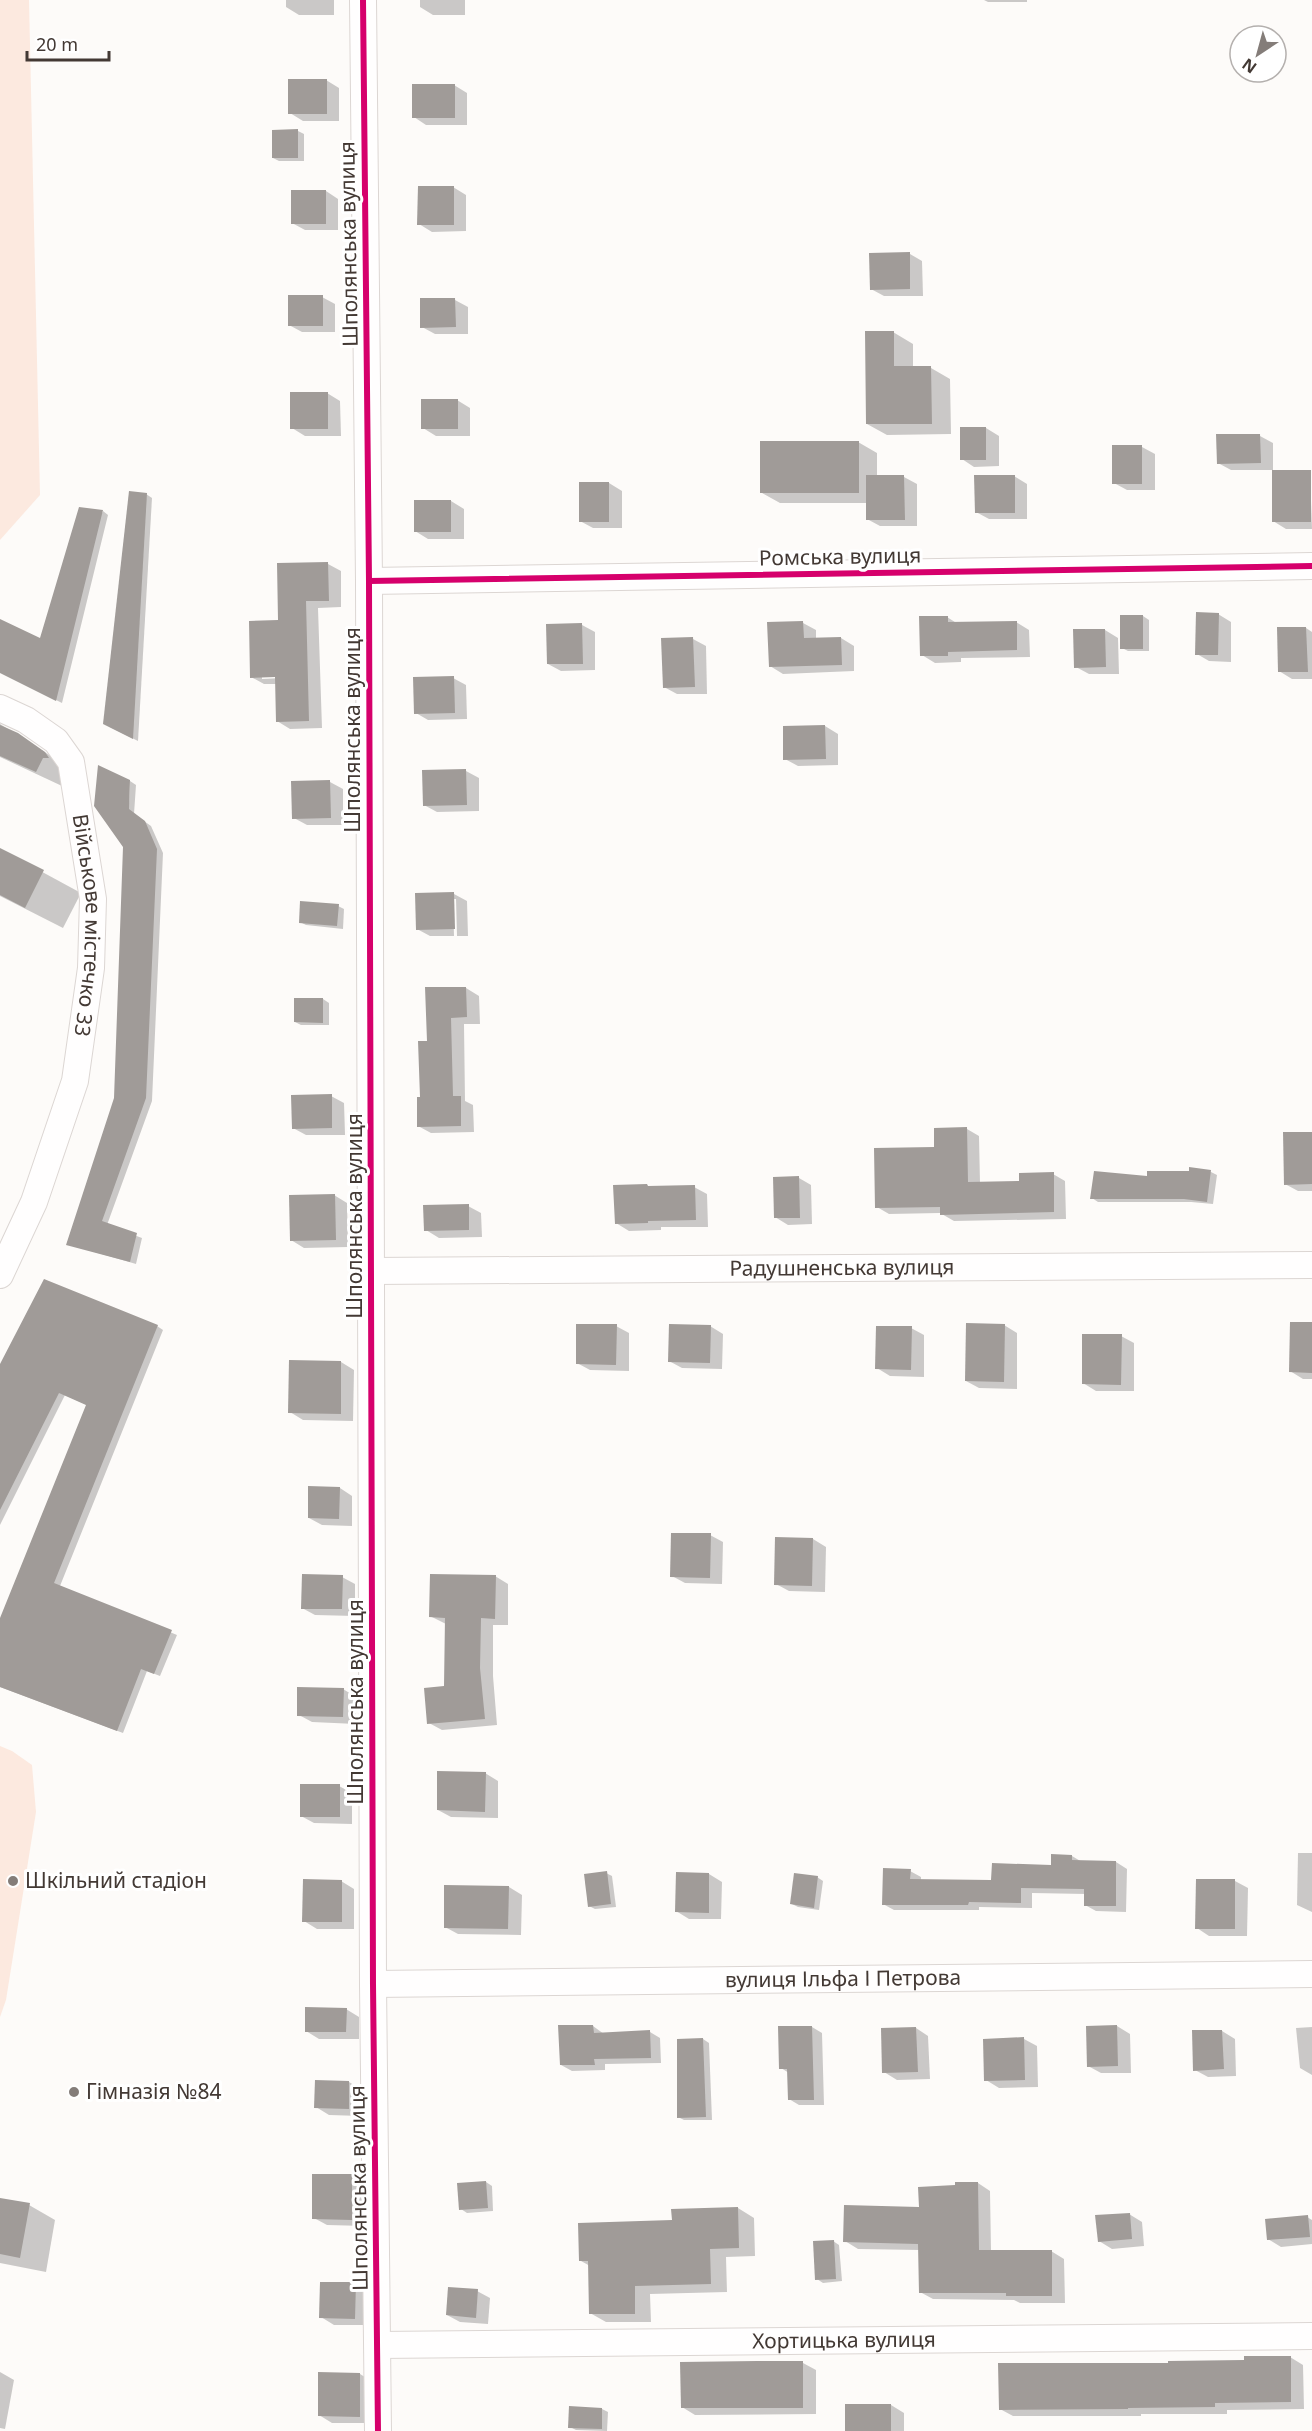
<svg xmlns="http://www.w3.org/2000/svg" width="1312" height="2431" viewBox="0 0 1312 2431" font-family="'Noto Sans',sans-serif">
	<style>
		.green { fill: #fce9df }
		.shadow { fill: #0003; fill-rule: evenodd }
		.building { fill: #a09b98 }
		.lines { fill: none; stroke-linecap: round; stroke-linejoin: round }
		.street-casing { stroke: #dcd6d3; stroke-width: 28 }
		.street { stroke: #fffefe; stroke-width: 26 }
		.cycleway-casing { stroke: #fff; stroke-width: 10 }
		.cycleway { stroke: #d6006c; stroke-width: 6 }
		.poi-dot { fill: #847d79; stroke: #fff; stroke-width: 2 }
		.labels { text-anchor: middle; stroke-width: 6; stroke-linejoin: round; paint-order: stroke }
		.street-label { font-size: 21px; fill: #433934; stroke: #fff }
		.poi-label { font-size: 21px; fill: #433934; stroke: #fff; text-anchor: start }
	</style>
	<rect width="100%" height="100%" fill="#fdfbf9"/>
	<g class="green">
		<path d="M0 0H29L40 495 0 540Z"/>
		<path d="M0 1746 12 1751 32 1765 36 1812 6 2000 0 2017Z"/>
	</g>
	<g class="shadow">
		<path d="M286 0H334V15H299L286 7Z"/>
		<path d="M420 0H465V15H433L420 7Z"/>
		<path d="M984 0H1027V2H988Z"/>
		<path d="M326 80 339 88V121H303L290 113Z"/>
		<path d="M454 85 467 93V125H426L414 117Z"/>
		<path d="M298 131 304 134V161H279L273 158Z"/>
		<path d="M453 187 466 195V231L432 232 419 224Z"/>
		<path d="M326 191 338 199V230H305L292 223Z"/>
		<path d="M910 254 922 261 923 296H884L871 289Z"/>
		<path d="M322 297 335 304V332H302L289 325Z"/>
		<path d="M455 300 468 307V334H435L422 327Z"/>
		<path d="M893 332 913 344V368H931L950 379 951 434 887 435 867 424Z"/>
		<path d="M327 393 340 401 341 436H305L292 428Z"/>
		<path d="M457 400 470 408V436H436L423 428Z"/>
		<path d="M986 428 999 436V466L974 467 962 459Z"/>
		<path d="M1260 436 1273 443V470H1231L1218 463Z"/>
		<path d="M858 442 877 453V477H904L917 484V526H880L867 519V503H780L762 493Z"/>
		<path d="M1142 447 1155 454V490H1127L1114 483Z"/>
		<path d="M1310 472 1312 529H1286L1273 521Z"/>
		<path d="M1014 476 1027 484V519H989L976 512Z"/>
		<path d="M609 483 622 491V528H593L580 521Z"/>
		<path d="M146 494 152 498 138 741 110 727Z"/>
		<path d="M451 501 464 509V539H428L415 531Z"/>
		<path d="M103 511 108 515 62 703 0 672V620L41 640Z"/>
		<path d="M328 564 341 571V607L318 608 322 728 290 729 277 721 276 684H264L251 677 279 621ZM282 675V678L262 679V676Z"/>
		<path d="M1218 614 1231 622V662L1209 661 1197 654Z"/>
		<path d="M1143 616 1149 620V651H1128L1122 648Z"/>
		<path d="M947 617 958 624 1016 622 1029 630 1030 657 961 658V662L935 663 922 655Z"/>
		<path d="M803 623 816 630V639L841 638 854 646V671L783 674 770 666Z"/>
		<path d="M582 625 595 632V670L561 671 548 664Z"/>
		<path d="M1306 628 1312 632V679H1292L1279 671V629Z"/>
		<path d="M1105 630 1118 638 1119 674H1089L1076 667Z"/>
		<path d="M693 639 706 646 707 694H677L664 687Z"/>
		<path d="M453 678 466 685 467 719 428 720 416 713Z"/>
		<path d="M0 724 70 768 62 786 0 757Z"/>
		<path d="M825 726 838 734V765L798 766 785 759Z"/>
		<path d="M466 771 479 778V811L437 812 424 805Z"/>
		<path d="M130 781 136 785 134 814 151 826 163 853 152 1101 107 1225 142 1238 136 1264 67 1244 116 1099Z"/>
		<path d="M330 782 343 789V825H307L294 818Z"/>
		<path d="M0 849 81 893 63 928 0 896Z"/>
		<path d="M417 894H454L467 901 468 936H457L456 899H453L454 936H430L417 929Z"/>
		<path d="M338 906 344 909 343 929 306 925 300 922Z"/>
		<path d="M466 988 479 996 480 1024H464L465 1101 473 1105 474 1132 431 1133 418 1126 428 1042Z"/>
		<path d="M323 999 329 1003V1025H301L295 1022Z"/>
		<path d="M331 1096 344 1103 345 1135H306L293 1128Z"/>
		<path d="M967 1129 979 1136 980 1183H1020L1053 1174 1065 1181 1066 1219 954 1221 940 1213 889 1214 877 1207 936 1148Z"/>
		<path d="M1312 1134V1191H1298L1285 1184Z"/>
		<path d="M1211 1172 1217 1175 1213 1204 1191 1202H1098L1092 1198 1149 1177Z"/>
		<path d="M799 1178 811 1185 812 1224 788 1225 775 1217Z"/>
		<path d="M694 1187 707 1194 708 1227H661V1230L629 1231 616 1223Z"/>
		<path d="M334 1195 347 1203 348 1247 304 1248 291 1240Z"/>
		<path d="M468 1206 481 1213 482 1237 439 1238 426 1230Z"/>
		<path d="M1312 1324V1379H1303L1290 1371Z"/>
		<path d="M1004 1325 1017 1333V1389L979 1388 966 1381Z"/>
		<path d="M157 1326 163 1330 60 1586 177 1635 160 1676 147 1671 123 1733 0 1687V1622L87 1405 65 1395 0 1525V1367Z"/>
		<path d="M616 1326 629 1333V1371L590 1370 577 1363Z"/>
		<path d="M710 1326 723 1334 722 1369 682 1368 669 1361Z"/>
		<path d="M911 1328 924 1335V1377L890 1376 877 1368Z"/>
		<path d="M1121 1336 1134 1343V1391H1096L1083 1383Z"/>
		<path d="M341 1362 354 1370 353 1421 303 1420 290 1412Z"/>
		<path d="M340 1488 352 1496V1526L322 1525 309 1518Z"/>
		<path d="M710 1535 723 1542 722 1584 685 1583 672 1576Z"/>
		<path d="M813 1539 826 1547 825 1592 789 1591 776 1584Z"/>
		<path d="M495 1576 508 1584V1625H493V1676L497 1725 442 1730 429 1723 445 1687 446 1624 430 1616Z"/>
		<path d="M342 1577 355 1584V1616L315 1615 302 1608Z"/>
		<path d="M343 1689 356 1697V1724L312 1722 299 1715Z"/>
		<path d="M485 1773 498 1781V1818L451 1817 438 1810Z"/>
		<path d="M339 1786 352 1793V1824L314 1823 301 1816Z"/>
		<path d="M1298 1853H1312V1912L1297 1905Z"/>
		<path d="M1052 1856H1072L1082 1862H1116L1127 1869 1126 1912 1096 1911 1085 1905 1086 1894 1032 1893V1908L979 1907V1910H894L883 1904 910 1871 921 1877V1880L993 1882 1052 1866Z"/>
		<path d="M606 1873 612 1876 616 1907 595 1909 589 1906Z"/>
		<path d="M709 1874 722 1882 721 1919H689L676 1911Z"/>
		<path d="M817 1877 823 1881 819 1910 798 1907 792 1904Z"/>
		<path d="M341 1881 354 1889V1929H317L304 1921Z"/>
		<path d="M1235 1881 1248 1888 1247 1936H1209L1197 1928Z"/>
		<path d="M509 1887 522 1895 521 1935 458 1934 445 1927Z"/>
		<path d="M346 2009 359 2017V2039H319L306 2031Z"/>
		<path d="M593 2026 604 2034 650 2032 660 2038 661 2063 605 2064V2070L572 2071 561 2065Z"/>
		<path d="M1117 2026 1130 2034 1131 2073H1101L1088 2066Z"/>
		<path d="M812 2027 822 2033 824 2105H799L789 2099V2073L781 2068Z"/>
		<path d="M1312 2027V2075L1300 2068 1296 2028Z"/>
		<path d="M916 2028 928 2036 930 2079 897 2080 884 2072Z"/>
		<path d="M1222 2031 1235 2039 1236 2076 1208 2077 1195 2070Z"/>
		<path d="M703 2039 709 2043 712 2120H684L678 2117V2040Z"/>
		<path d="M1024 2039 1037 2046 1038 2087 999 2088 986 2080Z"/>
		<path d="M349 2082 362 2090 361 2116 329 2115 316 2107Z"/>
		<path d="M314 2176H352L365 2183V2226L327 2225 314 2218Z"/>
		<path d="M486 2182 492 2186 493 2211 467 2213 461 2209Z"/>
		<path d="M978 2183 990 2191 991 2251H1051L1064 2259 1065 2303H1020L1014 2300 933 2299 920 2292V2250L858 2249 845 2241Z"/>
		<path d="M0 2199 29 2205 55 2220 46 2272 0 2263Z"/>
		<path d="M738 2208 754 2218 755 2256 726 2257 727 2292 650 2294 651 2322H606L590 2313V2266L581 2261 673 2222Z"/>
		<path d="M1129 2214 1142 2222 1144 2246 1112 2249 1099 2241Z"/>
		<path d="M1307 2217 1312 2220V2244L1281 2247 1268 2239Z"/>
		<path d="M833 2241 839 2245 842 2281 823 2283 817 2279Z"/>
		<path d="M355 2284 368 2291V2325H334L321 2317Z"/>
		<path d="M477 2291 490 2298 488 2324 460 2322 447 2315Z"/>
		<path d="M1290 2357 1303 2365 1304 2409 1227 2410V2414H1141V2416H1013L1000 2409 1169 2364 1246 2362Z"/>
		<path d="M803 2363 816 2370V2414L695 2415 682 2407Z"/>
		<path d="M0 2372 14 2380 5 2429 0 2428Z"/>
		<path d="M360 2374 373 2382 372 2423H332L319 2415Z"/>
		<path d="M891 2405 904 2413V2431H846Z"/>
		<path d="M602 2409 608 2412 607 2431 576 2430 570 2427Z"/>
	</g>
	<g class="building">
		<rect x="288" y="79" width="39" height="35"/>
		<rect x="412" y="84" width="43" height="34"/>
		<path d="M298 129V158H272V130Z"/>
		<path d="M418 186H454V225H417Z"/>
		<rect x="291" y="190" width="35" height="34"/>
		<path d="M910 252V289L870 290 869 253Z"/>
		<rect x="288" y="295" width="35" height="31"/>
		<path d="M420 298H455L456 327 420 328Z"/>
		<path d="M865 331H894V366H931L932 424H866Z"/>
		<rect x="290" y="392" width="38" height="37"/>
		<rect x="421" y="399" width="37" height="30"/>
		<rect x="960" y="427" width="26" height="33"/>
		<path d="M1216 434H1260L1261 463 1217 464Z"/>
		<rect x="760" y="441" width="99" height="52"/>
		<rect x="1112" y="445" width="30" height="39"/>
		<rect x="1272" y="470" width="39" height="52"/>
		<path d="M866 475H904L905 520H866Z"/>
		<path d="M974 475H1015V513H975Z"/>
		<rect x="579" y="482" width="30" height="40"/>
		<path d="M129 491 147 493 133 739 103 724Z"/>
		<rect x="414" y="500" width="37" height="32"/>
		<path d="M79 507 103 510 56 701 0 673V619L40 638Z"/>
		<path d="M328 562 329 601H306L309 721 276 722 275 677 250 678 249 621 278 620 277 563Z"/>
		<path d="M1196 612 1219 613 1218 655H1195Z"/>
		<rect x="1120" y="615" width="23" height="34"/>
		<path d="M919 616H948V622L1017 621V650L948 652V656H920Z"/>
		<path d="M803 621 804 638 841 637 842 665 769 667 767 622Z"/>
		<path d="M582 623 583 664H547L546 624Z"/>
		<path d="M1277 627H1306L1308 672H1278Z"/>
		<path d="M1073 629H1105L1106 667 1074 668Z"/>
		<path d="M693 637 695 687 663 688 661 638Z"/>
		<path d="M454 676 455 713 414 714 413 677Z"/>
		<path d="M0 725 18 733 45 752 49 758H43L36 772 0 756Z"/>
		<path d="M825 725 826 759 783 760V726Z"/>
		<path d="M98 765 130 780 129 809 145 821 157 849 146 1098 102 1221 137 1233 130 1262 66 1245 114 1098 123 847 94 806Z"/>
		<path d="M466 769 467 805 423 806 422 770Z"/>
		<path d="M330 780 331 818 292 819 291 781Z"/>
		<path d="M0 848 44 870 25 908 0 895Z"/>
		<path d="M454 892 455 929 416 930 415 893Z"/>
		<path d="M300 901 339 904 337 926 299 923Z"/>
		<path d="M425 987H466L467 1017 451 1018 453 1096H461V1126L417 1127V1097H420L418 1041H427Z"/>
		<path d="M294 998H323V1023L294 1022Z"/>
		<path d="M332 1094V1128L292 1129 291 1095Z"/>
		<path d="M967 1127 968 1182 1019 1181V1173L1054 1172V1212L940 1215V1207L875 1208 874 1148 934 1147V1128Z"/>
		<path d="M1283 1132H1312V1184L1284 1185Z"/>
		<path d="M1189 1167 1211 1170 1207 1202 1184 1199H1090L1094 1171 1147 1176V1171H1189Z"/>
		<path d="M799 1176 800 1218H774L773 1177Z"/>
		<path d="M647 1184 648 1186 695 1185 696 1220 648 1221V1223L615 1224 613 1185Z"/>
		<path d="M335 1194 336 1240 290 1241 289 1195Z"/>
		<path d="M469 1204V1230L424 1231 423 1205Z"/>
		<path d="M44 1279 158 1325 54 1583 172 1630 154 1674 141 1669 117 1731 0 1687V1618L86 1405 59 1393 0 1510V1364Z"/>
		<path d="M1290 1322H1312V1373L1289 1372Z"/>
		<path d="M966 1323 1005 1324 1004 1382 965 1381Z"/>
		<path d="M576 1324H617L616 1365 576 1364Z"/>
		<path d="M669 1324 711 1325 710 1363 668 1362Z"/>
		<path d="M876 1326H912L911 1370 875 1369Z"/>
		<path d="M1082 1334H1122L1121 1385 1082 1384Z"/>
		<path d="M289 1360 341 1361V1414L288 1413Z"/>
		<path d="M308 1486 340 1487 339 1519 308 1518Z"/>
		<path d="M671 1533H711L710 1578 670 1577Z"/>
		<path d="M775 1537 813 1538 812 1586 774 1585Z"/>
		<path d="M302 1574 343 1575 342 1609H301Z"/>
		<path d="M430 1574 496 1575 495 1619 481 1618 480 1668 485 1719 427 1724 424 1688 444 1686 445 1618 429 1617Z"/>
		<path d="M297 1687 344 1688 343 1717 297 1716Z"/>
		<path d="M437 1771 486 1772 485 1812 437 1810Z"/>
		<rect x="300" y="1784" width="40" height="33"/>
		<path d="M1051 1854 1072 1855V1860L1116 1861V1906H1084V1889L1021 1888V1903L969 1902 968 1905H882L883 1868 911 1869 910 1879 991 1880 992 1863 1051 1865Z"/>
		<path d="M607 1871 611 1904 588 1907 584 1874Z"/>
		<path d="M676 1872 709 1873V1913L675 1912Z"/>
		<path d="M794 1873 818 1876 814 1908 790 1904Z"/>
		<path d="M303 1879 342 1880V1922H302Z"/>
		<path d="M1196 1879H1235V1929H1195Z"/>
		<path d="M444 1885 509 1886 508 1929 444 1928Z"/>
		<path d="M305 2007 347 2008 346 2032H305Z"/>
		<path d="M558 2025H593L594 2033 650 2030 651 2058 594 2059 595 2065H560Z"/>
		<path d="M1117 2025 1118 2066 1087 2067 1086 2026Z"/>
		<path d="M778 2026H812L814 2100H788L787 2069H779Z"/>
		<path d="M916 2027 918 2072 882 2073 881 2028Z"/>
		<path d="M1192 2030H1222L1224 2069 1193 2071Z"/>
		<path d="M1024 2037 1025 2080 984 2081 983 2039Z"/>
		<path d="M703 2038 706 2117 677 2118V2039Z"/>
		<path d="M315 2080 349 2081V2109L314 2108Z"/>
		<path d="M312 2174H352V2220L312 2219Z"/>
		<path d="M486 2181 488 2208 459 2210 457 2183Z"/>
		<path d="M955 2182H978L979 2250H1052V2296H1006V2293H919L918 2244 843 2242 844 2205 919 2207 918 2187 955 2185Z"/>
		<path d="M0 2198 30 2203 20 2258 0 2254Z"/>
		<path d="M738 2207 739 2248 710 2249 711 2284 635 2286V2314H589L588 2261H579L578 2223 672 2220 671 2209Z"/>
		<path d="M1130 2213 1132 2239 1098 2242 1095 2215Z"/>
		<path d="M1308 2215 1310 2237 1267 2240 1265 2219Z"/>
		<path d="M834 2240 836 2279 815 2280 813 2241Z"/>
		<path d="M320 2282H356L355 2319 319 2318Z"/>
		<path d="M448 2287 478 2289 476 2318 446 2315Z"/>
		<path d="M1244 2356H1291V2402L1215 2403V2407L1128 2408V2409L999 2410 998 2363H1168V2361L1244 2360Z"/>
		<path d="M757 2361H803V2408H681L680 2362Z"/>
		<path d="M318 2372 360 2373V2417L318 2416Z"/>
		<rect x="845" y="2404" width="46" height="27"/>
		<path d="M569 2406 602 2408V2429L568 2428Z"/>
	</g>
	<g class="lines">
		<defs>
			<g id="street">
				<path d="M363 0 369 581 373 1984 378 2431"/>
				<path d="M369 581 1312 566"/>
				<path id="s1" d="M0 708 26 720 56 741 71 762 93 899 91 968 75 1081 34 1202 0 1275"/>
				<path id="s2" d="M372 1271 1312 1265"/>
				<path id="s3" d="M373 1984 1312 1974"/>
				<path id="s4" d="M378 2345 1312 2336"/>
			</g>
		</defs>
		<use href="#street" class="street-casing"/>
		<use href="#street" class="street"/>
		<defs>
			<g id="cycleway">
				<path d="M363 0 369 581 373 1984 378 2431"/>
				<path d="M369 581 1312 566"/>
			</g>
		</defs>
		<use href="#cycleway" class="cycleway-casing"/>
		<use href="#cycleway" class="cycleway"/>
	</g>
	<g class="poi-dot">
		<circle cx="13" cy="1881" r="6"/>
		<circle cx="74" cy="2092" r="6"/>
	</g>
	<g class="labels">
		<g class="street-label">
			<text transform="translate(349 244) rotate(-91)" y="7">Шполянська вулиця</text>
			<text transform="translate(840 557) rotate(-1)" y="7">Ромська вулиця</text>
			<text transform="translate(353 730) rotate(-90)" y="7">Шполянська вулиця</text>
			<text dy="7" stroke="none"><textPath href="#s1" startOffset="256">Військове містечко 33</textPath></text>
			<text transform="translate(355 1216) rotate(-90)" y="7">Шполянська вулиця</text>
			<text dy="7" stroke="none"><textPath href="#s2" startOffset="470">Радушненська вулиця</textPath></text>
			<text transform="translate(356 1702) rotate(-90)" y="7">Шполянська вулиця</text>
			<text dy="7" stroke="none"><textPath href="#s3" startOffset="470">вулиця Ільфа І Петрова</textPath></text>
			<text transform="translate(359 2188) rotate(-91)" y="7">Шполянська вулиця</text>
			<text dy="7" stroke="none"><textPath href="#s4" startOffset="466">Хортицька вулиця</textPath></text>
		</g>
		<g class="poi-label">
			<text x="25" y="1888">Шкільний стадіон</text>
			<text x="86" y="2099">Гімназія №84</text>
		</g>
	</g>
	<g transform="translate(1258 54) rotate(216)"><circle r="28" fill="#ffffff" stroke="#b4b0ae" stroke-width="1.5"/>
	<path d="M0-4.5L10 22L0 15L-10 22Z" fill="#847d79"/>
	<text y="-9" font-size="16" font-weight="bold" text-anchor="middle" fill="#433934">N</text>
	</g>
	<path d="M27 51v9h82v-9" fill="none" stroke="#433934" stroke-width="3"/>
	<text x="36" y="51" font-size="18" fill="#433934" stroke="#ffffff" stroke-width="4.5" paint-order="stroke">20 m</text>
</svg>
